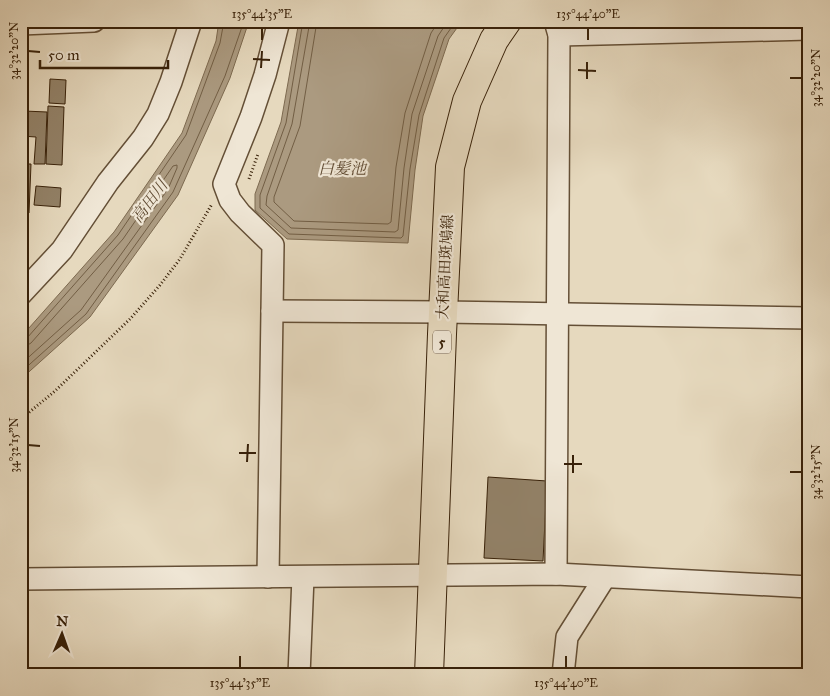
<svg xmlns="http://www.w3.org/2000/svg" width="830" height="696" viewBox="0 0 830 696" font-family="'IM FELL Great Primer','Noto Serif JP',serif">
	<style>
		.water { fill: #ab9a80; stroke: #7d6a50 }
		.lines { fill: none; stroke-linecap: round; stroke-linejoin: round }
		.shore { stroke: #725e44; stroke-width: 1 }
		.building { fill: #928167; stroke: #382109 }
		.minor-casing { stroke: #644f36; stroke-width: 24 }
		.major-casing { stroke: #382109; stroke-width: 30 }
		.path { stroke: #382109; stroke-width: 3; stroke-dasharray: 1 2.5; stroke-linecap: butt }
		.minor { stroke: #efe6d5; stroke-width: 21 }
		.major { stroke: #e6d9be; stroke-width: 28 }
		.ticks { fill: none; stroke: #382109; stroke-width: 2 }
		.labels { text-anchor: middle; stroke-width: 4.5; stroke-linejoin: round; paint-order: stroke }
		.shield { fill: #efe6d5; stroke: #6f5c46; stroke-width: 1 }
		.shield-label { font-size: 14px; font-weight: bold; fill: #382109 }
		.street-label { font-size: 15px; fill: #382109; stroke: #efe6d5 }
		.water-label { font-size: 16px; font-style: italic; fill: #604b33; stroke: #efe6d5 }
		.neatline { fill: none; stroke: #382109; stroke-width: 2 }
		.ticks-label { font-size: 12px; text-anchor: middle; fill: #382109 }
	</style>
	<rect width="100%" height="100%" fill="#e6d9be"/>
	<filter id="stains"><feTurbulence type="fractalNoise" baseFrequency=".004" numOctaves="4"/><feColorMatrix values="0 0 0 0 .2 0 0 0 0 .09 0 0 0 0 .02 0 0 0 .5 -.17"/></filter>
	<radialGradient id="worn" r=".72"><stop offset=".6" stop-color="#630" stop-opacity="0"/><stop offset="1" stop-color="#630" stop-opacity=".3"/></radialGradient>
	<g class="water">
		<path d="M219 21H249L230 78 178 195 90 317 21 379V337L114 232 182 133 216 41Z"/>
		<path d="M299 21H462L449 39 423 116 415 170 408 243 287 239 255 210V194L281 122Z"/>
	</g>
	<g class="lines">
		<g class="shore">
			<path d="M303 21 286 123 260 195V208L289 234 401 238 403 236 410 169 419 115 444 38 456 21"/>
			<path d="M310 21 292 124 267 196 266 205 291 228 395 232 398 230 404 168 412 114 438 36 448 21"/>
			<path d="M317 21 300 126 274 197V202L294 221 388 224 391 222 396 167 405 113 431 33 439 21"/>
			<path d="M21 340 27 338 118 235 186 135 220 43 224 21"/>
			<path d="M21 346H26L31 343 123 239 173 166 177 165V168L168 189 81 310 21 364"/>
			<path d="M21 372 86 314 173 192 225 76 244 21"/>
		</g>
	</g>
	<g class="building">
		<path d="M21 50H25L24 80H21Z"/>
		<path d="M50 79 66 80 65 104 49 103Z"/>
		<path d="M21 91H25L24 111 47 112 45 164H34L36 137 21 136Z"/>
		<path d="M48 106 64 107 62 165 46 164Z"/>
		<path d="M21 164H31L29 213 21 212Z"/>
		<path d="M36 186 61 188 60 207 34 205Z"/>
		<path d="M488 477 547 481 543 561 484 558Z"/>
	</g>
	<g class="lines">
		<defs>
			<g id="minor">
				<path d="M555 21 559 35 556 574"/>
				<path d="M21 24 94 21"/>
				<path d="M559 35 809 29"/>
				<path d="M21 294 62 250 108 182 143 138 158 114 171 82 191 21"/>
				<path d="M272 311 443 312 809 318"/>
				<path d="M268 577 273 245 240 213 230 200 224 184 251 117 265 75 279 21"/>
				<path d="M21 579 556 574 809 587"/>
				<path d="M299 675 303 577"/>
				<path d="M563 675 567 637 605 577"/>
			</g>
			<path id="major" d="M429 675 442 334 450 167 467 101 494 40 507 21"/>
		</defs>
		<use href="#minor" class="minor-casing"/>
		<use href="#major" class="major-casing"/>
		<g class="path">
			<path d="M249 179 258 154"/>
			<path d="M21 419 55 391 130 319 160 285 180 259 212 204"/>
		</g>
		<use href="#minor" class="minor"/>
		<use href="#major" class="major"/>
	</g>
	<path class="ticks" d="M262 40V28M588 40V28M28 51 40 52M253 59 270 60M261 68 262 51M578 70 596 71M790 78H802M587 79V62M28 445 40 446M239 453H256M247 462 248 444M564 464H582M790 472H802M573 473V455M240 668V656M566 668V656"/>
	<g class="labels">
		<rect class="shield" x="433" y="330.5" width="18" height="23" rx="4"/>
		<g class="shield-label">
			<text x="442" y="347">5</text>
		</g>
		<g class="street-label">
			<text transform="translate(445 267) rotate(-87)" y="5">大和高田斑鳩線</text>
		</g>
		<g class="water-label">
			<text x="342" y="174">白髪池</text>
			<text transform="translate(149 201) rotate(-53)" y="6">高田川</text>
		</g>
	</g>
	<rect width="830" height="696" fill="none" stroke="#e6d9be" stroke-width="55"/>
	<g transform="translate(62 634) rotate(2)" stroke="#efe6d5" stroke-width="4" paint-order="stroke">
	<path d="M0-4L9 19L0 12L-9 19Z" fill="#382109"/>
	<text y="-8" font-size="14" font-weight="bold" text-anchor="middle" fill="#382109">N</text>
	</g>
	<path d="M40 60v8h128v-8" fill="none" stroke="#382109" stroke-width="2.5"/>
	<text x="48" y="60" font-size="15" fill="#382109" stroke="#efe6d5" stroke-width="4" paint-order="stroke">50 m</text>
	<rect x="28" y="28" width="774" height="640" class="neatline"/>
	<g class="ticks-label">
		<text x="262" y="18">135°44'35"E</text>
		<text x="588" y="18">135°44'40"E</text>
		<text transform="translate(14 51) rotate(-90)" y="4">34°32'20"N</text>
		<text transform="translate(816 78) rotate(-90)" y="4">34°32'20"N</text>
		<text transform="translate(14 445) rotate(-90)" y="4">34°32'15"N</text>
		<text transform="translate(816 472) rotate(-90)" y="4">34°32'15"N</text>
		<text x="240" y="687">135°44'35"E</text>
		<text x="566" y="687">135°44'40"E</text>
	</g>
	<rect width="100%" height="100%" filter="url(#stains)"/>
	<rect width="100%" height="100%" fill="url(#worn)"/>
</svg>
